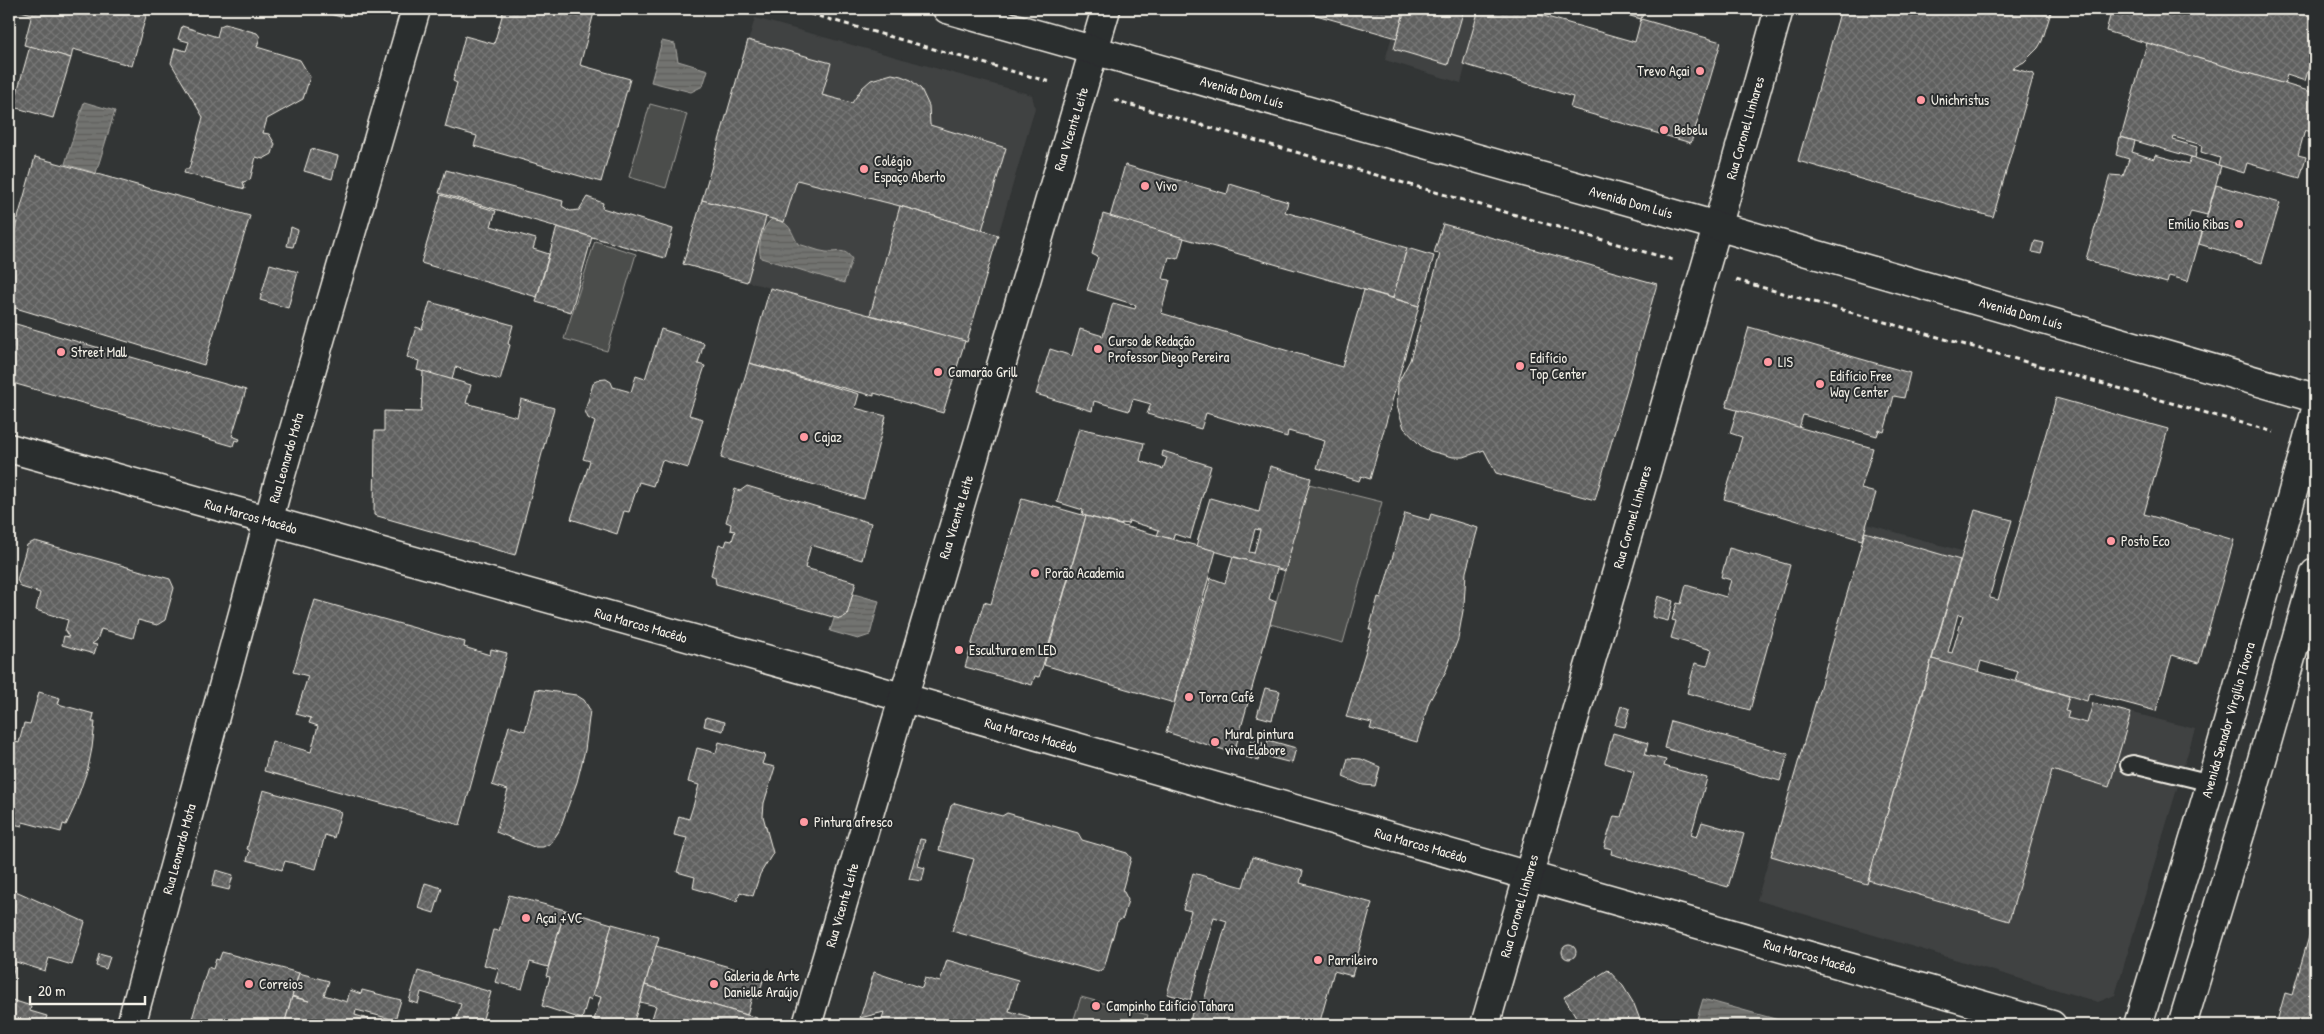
<svg xmlns="http://www.w3.org/2000/svg" width="2324" height="1034" viewBox="0 0 2324 1034" font-family="'Patrick Hand',sans-serif">
	<style>
		.built { fill: #404242 }
		.pitch { fill: #4b4d4c; stroke: #a09f9a }
		.water { fill: url(#water-rules); stroke: #a6a5a0 }
		.building { fill: url(#building-cross-hatch); stroke: #f4f1e8; fill-rule: evenodd }
		.lines { fill: none; stroke-linecap: round; stroke-linejoin: round }
		.service-casing { stroke: #f4f1e8; stroke-width: 20 }
		.minor-casing { stroke: #f4f1e8; stroke-width: 31 }
		.primary-casing { stroke: #f4f1e8; stroke-width: 31 }
		.path { stroke: #f4f1e8; stroke-width: 3; stroke-dasharray: 5 4; stroke-linecap: butt }
		.service { stroke: #2a2d2e; stroke-width: 16 }
		.minor { stroke: #2a2d2e; stroke-width: 28 }
		.primary { stroke: #2a2d2e; stroke-width: 28 }
		.poi-dot { fill: #ff9aa2; stroke: #2a2d2e; stroke-width: 2 }
		.labels { text-anchor: middle; stroke-width: 4; stroke-linejoin: round; paint-order: stroke }
		.poi-label { font-size: 14px; fill: #f4f1e8; stroke: #2a2d2e; text-anchor: start }
		.street-label { font-size: 14px; fill: #f4f1e8; stroke: #2a2d2e }
	</style>
	<defs>
		<pattern id="water-rules" width="6" height="5" patternUnits="userSpaceOnUse" patternTransform="scale(1.25)"><rect width="6" height="5" fill="#727370"/><path d="M0 2.5h6" fill="none" stroke="#5e5e5b"/></pattern>
		<pattern id="building-cross-hatch" width="8" height="8" patternUnits="userSpaceOnUse" patternTransform="scale(1.25)"><rect width="8" height="8" fill="#5f605f"/><path d="M0 0l8 8M0 8l8-8" fill="none" stroke="#777776"/></pattern>
	</defs>
	<rect width="100%" height="100%" fill="#323535"/>
	<filter id="ink" filterUnits="userSpaceOnUse"><feTurbulence type="fractalNoise" baseFrequency=".02" numOctaves="2"/><feDisplacementMap in="SourceGraphic" scale="10" xChannelSelector="R" yChannelSelector="G"/><feConvolveMatrix kernelMatrix="1 2 1 2 8 2 1 2 1" color-interpolation-filters="sRGB"/></filter>
	<g filter="url(#ink)">
		<g class="built">
			<path d="M1400 9H1480L1461 83 1385 60Z"/>
			<path d="M755 18 1032 95 1035 108 967 342 683 264Z"/>
			<path d="M1867 524 1965 552 1934 661 2195 729 2115 995 2098 1002 1757 900Z"/>
		</g>
		<g class="pitch">
			<path d="M650 104 687 114 666 188 629 177Z"/>
			<path d="M595 241 636 254 607 351 564 339Z"/>
			<path d="M1309 484 1382 502 1343 643 1270 624Z"/>
			<path d="M1081 997 1148 1015 1145 1025H1072Z"/>
		</g>
		<g class="water">
			<path d="M662 41 675 44 678 61 708 70 703 86 691 92 651 82Z"/>
			<path d="M84 102 115 111 96 173 65 164Z"/>
			<path d="M772 219C791 222 790 230 798 244 807 246 817 251 826 252 838 253 844 247 852 259L844 283 761 258C757 247 762 226 772 219Z"/>
			<path d="M843 591 879 601 870 635 858 639 830 631Z"/>
			<path d="M1703 999 1786 1022 1784 1025H1707L1696 1022Z"/>
		</g>
		<g class="building">
			<path d="M13 9H148L132 66 73 49 71 58 24 45 32 14Z"/>
			<path d="M311 9H343L341 17Z"/>
			<path d="M504 9H595L580 65 630 79 601 182 474 146 477 136 445 127 457 83 453 81 465 36 494 44Z"/>
			<path d="M1295 9H1405L1397 38Z"/>
			<path d="M1405 9H1464L1448 65 1394 49Z"/>
			<path d="M1479 9H1527L1526 11 1635 42 1641 19 1721 42 1691 143 1570 108 1573 97 1463 64Z"/>
			<path d="M1605 9H1645L1641 19Z"/>
			<path d="M1841 9H2052L2042 41 2038 48 2024 62 2012 68 2034 74 1993 217 1798 161Z"/>
			<path d="M2112 9H2315V48L2305 81 2287 75 2284 84 2106 31Z"/>
			<path d="M225 24 257 33 260 37 257 47 300 60 310 77 303 99 267 119 263 133 269 134 275 144 272 154 263 159 256 157 250 180 243 182 245 189 184 173 185 169H189L203 117 171 63 175 48 186 51 189 42 178 39 182 26 217 37 220 26Z"/>
			<path d="M748 40 831 63 822 95 852 103 862 88 871 80 892 74 901 76 911 80 921 89 929 106 930 125 1006 148 982 230 900 206 797 180 784 222 702 200Z"/>
			<path d="M2147 43 2315 93V127L2314 133 2305 130 2298 155 2306 157 2300 178 2247 163 2244 173 2218 165 2220 158 2201 152 2202 145 2174 137 2173 140 2197 147 2195 158 2121 137Z"/>
			<path d="M30 46 71 58 53 118 13 107Z"/>
			<path d="M2120 137 2135 141 2132 152 2154 159 2155 155 2189 164 2191 157 2221 166 2207 215 2191 211 2185 227 2202 232 2188 281 2169 276 2167 283 2094 263V262L2086 259 2110 175 2123 176 2129 159 2116 155Z"/>
			<path d="M311 149 338 156 332 179 304 171Z"/>
			<path d="M35 157 250 216 204 365 9 306V250Z"/>
			<path d="M1125 165 1227 194 1230 184 1288 202 1285 212 1407 248 1393 298 1110 217Z"/>
			<path d="M446 170 563 201 562 206 570 211 579 210 587 197 603 203 602 208 673 229 665 258 439 193Z"/>
			<path d="M2216 185 2280 203 2262 263 2199 244Z"/>
			<path d="M441 195 496 211 491 226 536 239 533 249 549 254 537 297 421 263Z"/>
			<path d="M702 200 766 217 747 282 683 264Z"/>
			<path d="M900 206 998 235 967 342 870 315Z"/>
			<path d="M1103 214 1184 238 1178 259 1169 257 1163 279 1170 280 1161 313 1342 367 1364 290 1419 306 1370 479 1361 476 1359 481 1317 468 1325 441 1288 431 1287 437 1206 413 1201 429 1147 414 1151 404 1133 399 1129 411 1094 401 1092 411 1036 394 1050 349 1072 356 1080 329 1103 336 1113 303 1135 309 1136 305 1087 290 1098 257 1092 254Z"/>
			<path d="M1443 224 1657 284 1595 500 1496 473 1484 450 1464 457H1453L1430 451 1420 445 1404 428 1397 406 1398 383 1410 360 1440 254 1434 253Z"/>
			<path d="M291 227 298 230 293 247 287 246Z"/>
			<path d="M557 227 592 237 571 312 536 302Z"/>
			<path d="M2035 241 2044 243 2041 254 2032 252Z"/>
			<path d="M1407 248 1434 256 1419 306 1393 298Z"/>
			<path d="M270 264 298 272 288 308 260 300Z"/>
			<path d="M770 288 965 341 943 413 874 393V396L749 363Z"/>
			<path d="M430 302 513 325 508 344 510 345 500 380 455 367 452 380 417 370 419 361 407 357 416 327 422 329Z"/>
			<path d="M9 308 13 309 9 322 246 390 232 436 240 439 239 441 235 440 233 446 9 382Z"/>
			<path d="M1749 327 1910 373 1904 398 1894 396 1884 432 1879 430 1877 436 1803 415 1799 428 1726 407Z"/>
			<path d="M661 329 704 343 698 364 705 366 689 415 703 419 688 468 662 460 653 486 639 482 629 512 624 511 617 534 571 519 590 461 583 459 595 422 588 418 585 411 593 384 596 380 606 379 611 382 613 387 631 392 636 376 645 379Z"/>
			<path d="M749 363 859 394 855 408 886 416 864 499 721 458Z"/>
			<path d="M423 371 471 385 466 403 517 417 521 399 554 408 515 555 374 515 375 431H384V411L421 412Z"/>
			<path d="M2056 398 2168 429 2144 514 2234 540 2199 663 2172 655 2156 711 2089 693 2087 701 2015 680 2018 672 1981 661 1978 672 1932 659 1975 510 2012 520 1990 595V598L1998 600ZM1958 614 1963 615 1952 653 1948 652Z"/>
			<path d="M1737 410 1873 448 1861 489 1876 493 1862 540 1724 499 1742 437 1730 433Z"/>
			<path d="M1079 428 1144 443 1140 461 1163 469 1167 458 1162 456 1163 451 1211 466 1190 539 1174 534 1173 539 1157 536 1159 530 1129 521 1128 524 1122 523V525L1082 515 1083 510 1057 502Z"/>
			<path d="M1270 466 1311 478 1285 571 1196 546 1210 498 1259 512ZM1255 529 1260 530 1254 553 1249 552Z"/>
			<path d="M747 486 871 523 862 560 811 545 805 568 856 582 847 615 840 619 716 584 715 577 711 575 719 544 725 546 727 540 732 541 735 531 730 530 731 524 726 522 735 489 740 491Z"/>
			<path d="M1022 498 1086 516 1043 665 1039 677 1035 676 1032 685 965 667 984 602 991 604Z"/>
			<path d="M1405 513 1429 520 1431 514 1478 528 1466 572 1464 605 1458 639 1446 671 1429 702 1417 742 1370 729 1372 723 1346 717 1372 630H1369L1378 597 1381 598Z"/>
			<path d="M1086 516 1216 551 1174 703 1044 665Z"/>
			<path d="M1865 532 1960 560 1867 884 1771 856Z"/>
			<path d="M35 541 170 579 174 588 165 620 157 625 138 620 133 638 101 629 97 640 92 644 97 645 94 654 62 645 64 636 69 637 65 631 68 620 36 610 40 593 21 587 17 580 27 545Z"/>
			<path d="M1729 548 1790 565 1750 710 1687 693 1695 663 1707 666 1712 650 1671 638 1676 621 1672 620 1677 603 1681 604 1686 585 1726 597 1731 580 1721 577Z"/>
			<path d="M1233 557 1277 568 1269 599 1276 602 1234 753 1166 732 1211 578 1225 583Z"/>
			<path d="M1658 596 1673 601 1668 621 1652 617Z"/>
			<path d="M315 600 465 642 464 647 490 655 491 649 507 653 460 825 264 771 272 741 311 752 318 726 309 723 311 718 296 714 308 676 293 672Z"/>
			<path d="M1932 659 2069 696 2065 711 2069 712 2067 718 2087 723 2093 703 2131 713 2109 787 2052 770 2009 921 1868 880Z"/>
			<path d="M1265 688 1280 691 1272 720 1257 716Z"/>
			<path d="M536 689 576 695 584 700 590 710 585 750 577 782 559 831 551 843 543 847H534L496 832 508 790 492 785 509 726 525 731Z"/>
			<path d="M39 692 60 698 58 704 94 714 92 722H95L92 748 88 768 74 808 66 825 63 824 61 832 23 822 22 826 9 823 11 789H9V740L19 743 24 723 30 724Z"/>
			<path d="M1621 706 1630 709 1625 727 1615 725Z"/>
			<path d="M706 717 725 722 723 731 704 726Z"/>
			<path d="M1671 721 1788 754 1780 781 1664 748Z"/>
			<path d="M1613 733 1648 743 1645 755 1666 760 1664 766 1707 778 1691 835 1697 837 1702 822 1744 834 1728 887 1611 854 1612 849 1604 847 1614 816 1621 817 1634 772 1605 763Z"/>
			<path d="M1251 740 1263 743 1258 761 1234 753 1235 747 1248 751Z"/>
			<path d="M1268 740 1296 748 1292 763 1264 756Z"/>
			<path d="M719 742 765 755 762 764 775 767 764 803 763 816 773 853 760 874 753 896 740 892 737 901 693 888 695 877 677 872 687 838 674 835 679 816 689 819 694 803 699 785 688 782 697 748 716 753Z"/>
			<path d="M1348 758 1361 759 1380 767 1375 786 1363 785 1343 777Z"/>
			<path d="M263 790 341 812 334 838 325 835 316 869 285 861 282 870 247 860 250 851 247 849Z"/>
			<path d="M955 803 1002 816 1007 813 1078 833 1082 840 1127 853 1131 858 1122 891 1124 892 1128 900 1123 918 1117 922 1104 968 1098 972 952 931 974 859 939 850 951 806Z"/>
			<path d="M920 839 925 840 918 866 925 868 922 881 909 879Z"/>
			<path d="M1252 857 1303 871 1300 883 1372 903 1352 976 1334 971 1319 1025H1189L1195 1001 1203 1004 1227 921 1214 917 1190 1000 1167 994 1191 911 1183 909 1193 873 1243 887Z"/>
			<path d="M216 870 233 875 229 890 212 886Z"/>
			<path d="M425 883 442 888 434 913 418 908Z"/>
			<path d="M9 888 85 922 72 965 49 958 45 971 16 962 9 985Z"/>
			<path d="M509 895 565 910 548 967 530 962 522 989 495 982 499 969 484 965 493 930 499 931Z"/>
			<path d="M565 910 612 924 591 1000 588 998 582 1019 542 1006 550 977 546 976Z"/>
			<path d="M2315 916V1025H2276L2285 993 2292 995Z"/>
			<path d="M612 924 659 937 633 1025H613L594 1020 601 997 593 995Z"/>
			<circle cx="1569" cy="952" r="7"/>
			<path d="M656 946 764 977 758 998 752 997 747 1015 645 985Z"/>
			<path d="M222 952 299 973 284 1025H190L208 967 213 969 216 959 219 960Z"/>
			<path d="M99 954 110 957 106 969 96 966Z"/>
			<path d="M947 960 1018 980 1009 1011 1030 1017 1028 1025H880L884 1012 860 1018 874 972 922 988 925 978 940 982Z"/>
			<path d="M1608 970 1623 986 1634 1004 1642 1025H1581L1564 997Z"/>
			<path d="M418 971 491 992 481 1025H455L461 1004 421 992 418 1004 409 1001Z"/>
			<path d="M299 973 329 981 324 995 347 1002 350 990 361 994 362 990 401 1000 395 1020 356 1010 355 1015 375 1021 373 1025H284L292 997 309 1001 292 996Z"/>
			<path d="M645 985 757 1018 755 1025H650L656 1006 640 1002Z"/>
			<path d="M9 999 31 1006 30 1011 47 1016 44 1025H9Z"/>
			<path d="M410 1021 425 1025H409Z"/>
		</g>
		<g class="lines">
			<defs>
				<path id="service" d="M2129 765 2133 764 2211 783"/>
				<g id="minor">
					<path d="M9 448 866 687 2052 1025"/>
					<path d="M131 1025 278 485 416 9"/>
					<path d="M807 1025 1106 9"/>
					<path d="M1485 1025 1734 169 1779 9"/>
				</g>
				<g id="primary">
					<path d="M947 9 1717 226 2315 398"/>
					<path d="M2138 1025 2211 783 2315 413"/>
					<path d="M2182 1025 2254 788 2315 573"/>
				</g>
			</defs>
			<use href="#service" class="service-casing"/>
			<use href="#minor" class="minor-casing"/>
			<use href="#primary" class="primary-casing"/>
			<g class="path">
				<path d="M793 9 1050 82"/>
				<path d="M1114 100 1673 260"/>
				<path d="M1736 280 2274 432"/>
			</g>
			<use href="#service" class="service"/>
			<use href="#minor" class="minor"/>
			<use href="#primary" class="primary"/>
		</g>
	</g>
	<g class="poi-dot">
		<circle cx="1700" cy="71" r="5"/>
		<circle cx="1921" cy="100" r="5"/>
		<circle cx="1664" cy="130" r="5"/>
		<circle cx="864" cy="169" r="5"/>
		<circle cx="1145" cy="186" r="5"/>
		<circle cx="2239" cy="224" r="5"/>
		<circle cx="1098" cy="349" r="5"/>
		<circle cx="61" cy="352" r="5"/>
		<circle cx="1768" cy="362" r="5"/>
		<circle cx="1520" cy="366" r="5"/>
		<circle cx="938" cy="372" r="5"/>
		<circle cx="1820" cy="384" r="5"/>
		<circle cx="804" cy="437" r="5"/>
		<circle cx="2111" cy="541" r="5"/>
		<circle cx="1035" cy="573" r="5"/>
		<circle cx="959" cy="650" r="5"/>
		<circle cx="1189" cy="697" r="5"/>
		<circle cx="1215" cy="742" r="5"/>
		<circle cx="804" cy="822" r="5"/>
		<circle cx="526" cy="918" r="5"/>
		<circle cx="1318" cy="960" r="5"/>
		<circle cx="249" cy="984" r="5"/>
		<circle cx="714" cy="984" r="5"/>
		<circle cx="1096" cy="1006" r="5"/>
	</g>
	<g class="labels">
		<g class="poi-label">
			<text x="1690" y="76" text-anchor="end">Trevo Açai</text>
			<text x="1931" y="105">Unichristus</text>
			<text x="1674" y="135">Bebelu</text>
			<text x="874" y="166">Colégio<tspan x="874" dy="16">Espaço Aberto</tspan></text>
			<text x="1155" y="191">Vivo</text>
			<text x="2229" y="229" text-anchor="end">Emilio Ribas</text>
			<text x="1108" y="346">Curso de Redação<tspan x="1108" dy="16">Professor Diego Pereira</tspan></text>
			<text x="71" y="357">Street Mall</text>
			<text x="1530" y="363">Edifício<tspan x="1530" dy="16">Top Center</tspan></text>
			<text x="1778" y="367">LIS</text>
			<text x="948" y="377">Camarão Grill</text>
			<text x="1830" y="381">Edifício Free<tspan x="1830" dy="16">Way Center</tspan></text>
			<text x="814" y="442">Cajaz</text>
			<text x="2121" y="546">Posto Eco</text>
			<text x="1045" y="578">Porão Academia</text>
			<text x="969" y="655">Escultura em LED</text>
			<text x="1199" y="702">Torra Café</text>
			<text x="1225" y="739">Mural pintura<tspan x="1225" dy="16">viva Elabore</tspan></text>
			<text x="814" y="827">Pintura afresco</text>
			<text x="536" y="923">Açai +VC</text>
			<text x="1328" y="965">Parrileiro</text>
			<text x="724" y="981">Galeria de Arte<tspan x="724" dy="16">Danielle Araújo</tspan></text>
			<text x="259" y="989">Correios</text>
			<text x="1106" y="1011">Campinho Edifício Tahara</text>
		</g>
		<g class="street-label">
			<text transform="translate(1242 92) rotate(16)" y="5">Avenida Dom Luís</text>
			<text transform="translate(1745 128) rotate(-74)" y="5">Rua Coronel Linhares</text>
			<text transform="translate(1071 129) rotate(-73)" y="5">Rua Vicente Leite</text>
			<text transform="translate(1631 202) rotate(16)" y="5">Avenida Dom Luís</text>
			<text transform="translate(2021 313) rotate(16)" y="5">Avenida Dom Luís</text>
			<text transform="translate(286 458) rotate(-74)" y="5">Rua Leonardo Mota</text>
			<text transform="translate(251 516) rotate(16)" y="5">Rua Marcos Macêdo</text>
			<text transform="translate(956 517) rotate(-73)" y="5">Rua Vicente Leite</text>
			<text transform="translate(1632 517) rotate(-74)" y="5">Rua Coronel Linhares</text>
			<text transform="translate(641 625) rotate(16)" y="5">Rua Marcos Macêdo</text>
			<text transform="translate(2228 720) rotate(-74)" y="5">Avenida Senador Virgílio Távora</text>
			<text transform="translate(1031 735) rotate(16)" y="5">Rua Marcos Macêdo</text>
			<text transform="translate(1421 845) rotate(16)" y="5">Rua Marcos Macêdo</text>
			<text transform="translate(179 849) rotate(-75)" y="5">Rua Leonardo Mota</text>
			<text transform="translate(842 905) rotate(-74)" y="5">Rua Vicente Leite</text>
			<text transform="translate(1519 906) rotate(-74)" y="5">Rua Coronel Linhares</text>
			<text transform="translate(1810 956) rotate(16)" y="5">Rua Marcos Macêdo</text>
		</g>
	</g>
	<rect width="2324" height="1034" fill="none" stroke="#2a2d2e" stroke-width="30"/>
	<rect x="15" y="15" width="2294" height="1004" fill="none" stroke="#f4f1e8" stroke-width="2" filter="url(#ink)"/>
	<path d="M30 996v8h115v-8" fill="none" stroke="#f4f1e8" stroke-width="2.5"/>
	<text x="38" y="996" font-size="15" fill="#f4f1e8" stroke="#2a2d2e" stroke-width="4" paint-order="stroke">20 m</text>
</svg>
